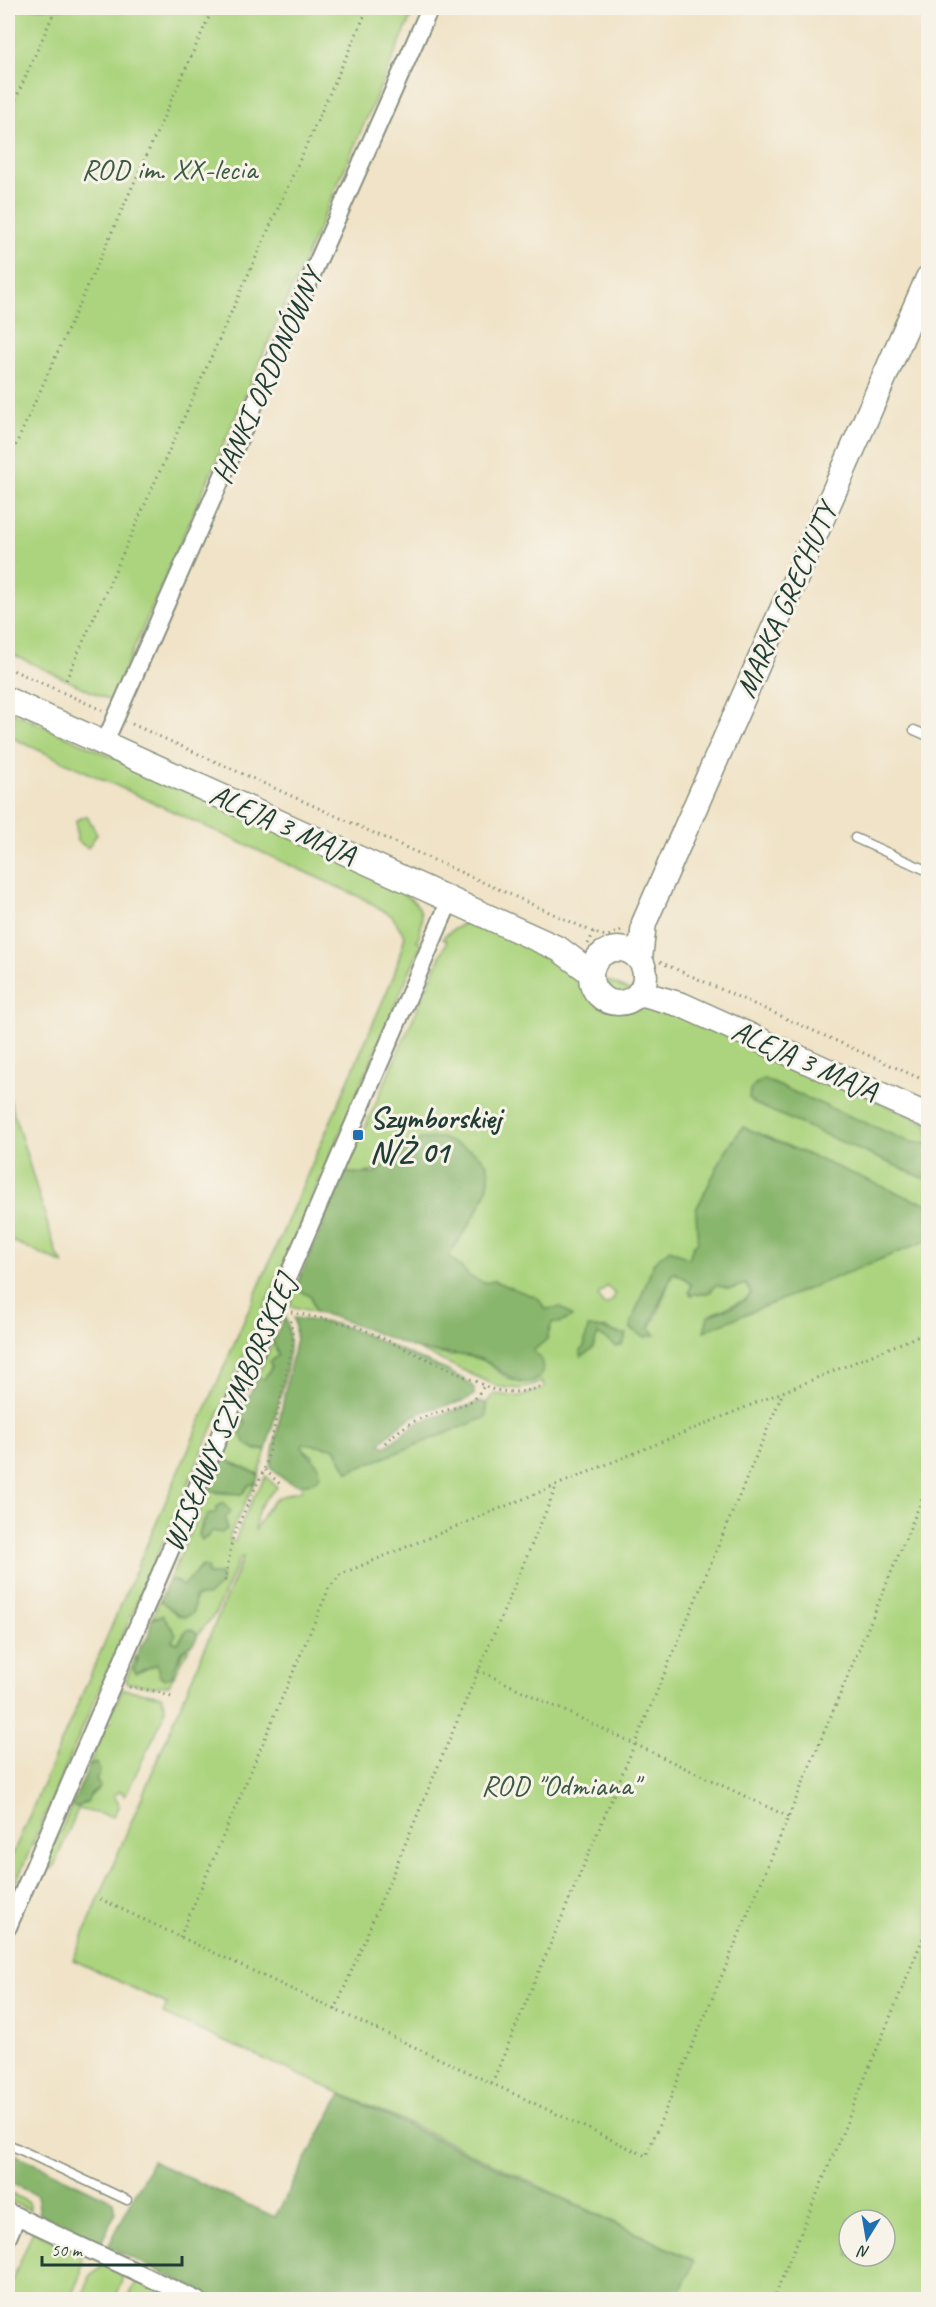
<svg xmlns="http://www.w3.org/2000/svg" width="936" height="2307" viewBox="0 0 936 2307" font-family="Caveat,sans-serif">
	<style>
		.green { fill: #acd47e; stroke: #668859; stroke-width: 1.5; fill-rule: evenodd }
		.forest { fill: #89b66d; stroke: #547a50; stroke-width: 1.5 }
		.lines { fill: none; stroke-linecap: round; stroke-linejoin: round }
		.lane-casing { stroke: #88907e; stroke-width: 11 }
		.street-casing { stroke: #88907e; stroke-width: 20 }
		.secondary-casing { stroke: #88907e; stroke-width: 27 }
		.path { stroke: #88907e; stroke-width: 3; stroke-dasharray: 1.5 4.5; stroke-linecap: butt }
		.lane { stroke: #fff; stroke-width: 8 }
		.street { stroke: #fff; stroke-width: 16 }
		.secondary { stroke: #fff; stroke-width: 24 }
		.poi-dot { fill: #1f6fb2; stroke: #f7f3e8; stroke-width: 2 }
		.labels { text-anchor: middle; stroke-width: 6; stroke-linejoin: round; paint-order: stroke }
		.park-label { font-size: 30px; fill: #3b5b43; stroke: #f7f3e8 }
		.street-label { font-size: 30px; fill: #1f3d34; stroke: #f7f3e8 }
		.poi-label { font-size: 30px; font-weight: bold; fill: #1f3d34; stroke: #f7f3e8; text-anchor: start }
	</style>
	<rect width="100%" height="100%" fill="#f7f3e8"/>
	<filter id="ink" filterUnits="userSpaceOnUse"><feTurbulence type="fractalNoise" baseFrequency=".0167" numOctaves="2"/><feDisplacementMap in="SourceGraphic" scale="12" xChannelSelector="R" yChannelSelector="G"/><feConvolveMatrix kernelMatrix="1 2 1 2 8 2 1 2 1" color-interpolation-filters="sRGB"/></filter>
	<filter id="wash" filterUnits="userSpaceOnUse"><feTurbulence type="fractalNoise" baseFrequency=".008" numOctaves="4" result="noise"/><feDisplacementMap in="SourceGraphic" scale="24" xChannelSelector="R" yChannelSelector="G"/><feGaussianBlur stdDeviation="1.35" result="paint"/><feColorMatrix in="noise" values="0 0 0 0 0 0 0 0 0 0 0 0 0 0 0 0 0 1.4 0 .05"/><feComposite in="paint" operator="in"/></filter>
	<g filter="url(#wash)">
		<rect width="100%" height="100%" fill="#f0e3c7"/>
		<g class="green">
			<path d="M8 8H415L111 701 8 652V636L13 622 8 620Z"/>
			<path d="M8 710 392 883 390 887C418 900 429 910 417 941L422 943 8 1901V1865L394 975 405 936 392 916 364 899 8 736Z"/>
			<path d="M87 816 97 834 88 848 77 841 76 820Z"/>
			<path d="M467 921H474L928 1124V1144L910 1143 764 1079C754 1083 751 1087 749 1098L753 1103 928 1180V1203L914 1200 743 1127 725 1152 696 1210 698 1242 693 1246 689 1259 683 1257 654 1262 636 1331 644 1337 656 1317 673 1272 686 1279 698 1295 710 1292 716 1285 730 1289 746 1284 751 1294 748 1298 708 1316 833 1278 928 1240V2299H677L693 2260 423 2130 163 2014 167 2004 73 1960 243 1557 239 1559 215 1614 198 1634 190 1629 185 1632 178 1643 172 1641 158 1616 152 1618 160 1600 178 1615 194 1608 195 1597 211 1592 218 1587 213 1575 199 1568 188 1584 183 1586 176 1580 169 1581 210 1487 218 1493 242 1494 249 1485 255 1483 231 1532 229 1540 235 1542 248 1508 266 1476 277 1488C260 1501 256 1511 255 1531 268 1505 271 1496 302 1490L301 1485 313 1456 301 1447 303 1444 335 1448 348 1472 487 1409 486 1403 494 1394 521 1397 545 1387 542 1382 521 1389 499 1387 415 1348 450 1356 459 1354 483 1360 507 1378 521 1383 532 1352 546 1339 552 1322 537 1298 494 1281 485 1283 472 1279 449 1256 480 1206 403 1150C384 1169 372 1176 345 1173L447 941 443 939 445 935ZM607 1286 615 1294 613 1300 606 1305 602 1303 598 1295ZM604 1328 620 1334H626L616 1346 598 1334 580 1351ZM215 1513 226 1516 227 1529 221 1533 212 1530 199 1535 202 1522ZM849 2220H885V2256H849Z"/>
			<path d="M8 1094 57 1255 64 1264 8 1239Z"/>
			<path d="M295 1289 311 1296 315 1312 290 1306Z"/>
			<path d="M273 1341 278 1355 264 1379 257 1378Z"/>
			<path d="M241 1415 255 1450H266L259 1474 222 1458Z"/>
			<path d="M189 1649 169 1685 153 1687 128 1683 126 1680 136 1655V1665L140 1672 157 1664 179 1662 183 1650Z"/>
			<path d="M123 1689 161 1696 165 1707 163 1718 125 1796 121 1791 114 1795 119 1805 113 1817 78 1809 53 1868 49 1869 45 1866 72 1805 79 1807 97 1790 96 1763 89 1766 106 1725 112 1721 111 1714Z"/>
			<path d="M8 2192 28 2202 30 2210 8 2200Z"/>
			<path d="M33 2231 82 2254 81 2273 70 2299 8 2300V2290Z"/>
			<path d="M101 2263 122 2273V2283L115 2299 81 2300 90 2277 101 2267Z"/>
			<path d="M137 2280 179 2300H127Z"/>
		</g>
		<g class="forest">
			<path d="M763 1079 910 1142 928 1144V1180L753 1103 749 1098 751 1088Z"/>
			<path d="M743 1127 914 1200 928 1203V1240L704 1331 708 1316 741 1303 751 1294 746 1284 730 1289 716 1285 710 1292 691 1295 689 1292 691 1285 686 1279 673 1272 651 1323 650 1328 656 1335 644 1337 631 1329V1324L654 1262 670 1249 689 1259 693 1246 698 1242 696 1210 725 1152Z"/>
			<path d="M441 1138C455 1144 478 1150 486 1163 501 1187 460 1236 449 1256L472 1278 484 1283 494 1281 538 1298 545 1309 562 1307 572 1317 560 1323 552 1322 547 1339 533 1351 541 1358 543 1370 540 1378C516 1392 504 1369 483 1360 461 1351 438 1356 415 1348 381 1337 351 1320 315 1312L311 1296 295 1289 345 1173 374 1174 420 1139Z"/>
			<path d="M285 1317C299 1348 274 1416 266 1450 252 1450 246 1446 240 1434L246 1422 241 1415 257 1378 264 1379 272 1367 270 1362 278 1355 273 1341Z"/>
			<path d="M294 1318 336 1324 361 1333 448 1371 468 1382 474 1388V1395C460 1405 444 1405 428 1410 408 1417 395 1428 380 1443L385 1447 419 1422 480 1402 486 1403 487 1417 348 1472 335 1448 303 1444 302 1447C310 1460 317 1457 321 1475 305 1493 283 1483 270 1466L296 1338Z"/>
			<path d="M588 1327C601 1327 616 1335 627 1334L622 1345 616 1346 598 1334 593 1348 581 1357 580 1351 584 1347Z"/>
			<path d="M222 1458 259 1475 255 1483 249 1485 242 1494 212 1491 210 1487Z"/>
			<path d="M222 1503 231 1511 226 1517 227 1529 221 1533 212 1531 208 1537 202 1540 199 1535 207 1515 215 1513 217 1507Z"/>
			<path d="M202 1566 208 1567 207 1574H221V1585L208 1595 195 1597 193 1613 186 1617 178 1615 160 1600 169 1581 176 1580 183 1586Z"/>
			<path d="M163 1615 176 1634 172 1641 178 1643 185 1632 190 1629 198 1634C193 1649 188 1644 181 1652L172 1677 165 1679 159 1676 157 1664 136 1673 133 1669 138 1661C134 1645 148 1643 149 1634 150 1628 150 1625 152 1619Z"/>
			<path d="M96 1763 100 1772 96 1779 100 1787 90 1795 88 1801 76 1808 72 1805 89 1766Z"/>
			<path d="M341 2094 694 2261 677 2299 220 2300 108 2247 152 2161 275 2217Z"/>
			<path d="M8 2151 113 2201 115 2214 101 2243 40 2215 37 2195 8 2182Z"/>
		</g>
	</g>
	<g filter="url(#ink)">
		<g class="lines">
			<defs>
				<g id="lane">
					<path d="M914 730 928 736"/>
					<path d="M855 838 928 871"/>
					<path d="M8 2144 127 2200"/>
				</g>
				<g id="street">
					<path d="M104 744 430 8"/>
					<path d="M8 1927 450 900"/>
					<path d="M8 2212 197 2300"/>
					<path d="M8 2237 17 2216"/>
				</g>
				<g id="secondary">
					<path d="M8 700 559 949 590 972"/>
					<circle cx="618" cy="976" r="27"/>
					<path d="M640 959 644 923 928 278"/>
					<path d="M640 993 682 1005 928 1116"/>
				</g>
			</defs>
			<use href="#lane" class="lane-casing"/>
			<use href="#street" class="street-casing"/>
			<use href="#secondary" class="secondary-casing"/>
			<g class="path">
				<path d="M8 116 56 8"/>
				<path d="M925 257 928 249"/>
				<path d="M8 462 213 8"/>
				<path d="M8 668 102 710"/>
				<path d="M66 680 368 8"/>
				<path d="M132 724 600 935 608 936 622 930"/>
				<path d="M588 944 594 932"/>
				<path d="M660 962 928 1082"/>
				<path d="M291 1312 356 1326 494 1390C513 1393 525 1393 542 1386"/>
				<path d="M385 1443C420 1409 436 1418 474 1400L484 1386"/>
				<path d="M265 1470 280 1484"/>
				<path d="M225 1581 233 1536 266 1465 293 1341 290 1317"/>
				<path d="M478 1670 789 1817"/>
				<path d="M129 1687 155 1691 174 1698"/>
				<path d="M100 1899 646 2156 928 1485"/>
				<path d="M180 1937 329 1588 341 1574 928 1332"/>
				<path d="M335 2010 557 1485"/>
				<path d="M492 2083 783 1392"/>
				<path d="M773 2300 928 1926"/>
			</g>
			<use href="#lane" class="lane"/>
			<use href="#street" class="street"/>
			<use href="#secondary" class="secondary"/>
		</g>
	</g>
	<rect class="poi-dot" x="352" y="1129" width="12" height="12" rx="3"/>
	<g class="labels">
		<g class="park-label">
			<text x="169" y="179">ROD im. XX-lecia</text>
			<text x="560" y="1795">ROD "Odmiana"</text>
		</g>
		<g class="street-label">
			<text transform="translate(267 376) rotate(-66)" y="10">HANKI ORDONÓWNY</text>
			<text transform="translate(786 600) rotate(-66)" y="10">MARKA GRECHUTY</text>
			<text transform="translate(283 824) rotate(24)" y="10">ALEJA 3 MAJA</text>
			<text transform="translate(805 1060) rotate(24)" y="10">ALEJA 3 MAJA</text>
			<text transform="translate(229 1413) rotate(-67)" y="10">WISŁAWY SZYMBORSKIEJ</text>
		</g>
		<g class="poi-label">
			<text x="370" y="1128">Szymborskiej<tspan x="370" dy="34">N/Ż 01</tspan></text>
		</g>
	</g>
	<rect width="936" height="2307" fill="none" stroke="#f7f3e8" stroke-width="30"/>
	<g transform="translate(867 2238) rotate(191)"><circle r="28" fill="#f7f3e8" stroke="#a1aaa0" stroke-width="1.5"/>
	<path d="M0-4.5L10 22L0 15L-10 22Z" fill="#1f6fb2"/>
	<text y="-9" font-size="16" font-weight="bold" text-anchor="middle" fill="#1f3d34">N</text>
	</g>
	<path d="M42 2256v9h140v-9" fill="none" stroke="#1f3d34" stroke-width="3"/>
	<text x="51" y="2256" font-size="18" fill="#1f3d34" stroke="#f7f3e8" stroke-width="4.5" paint-order="stroke">50 m</text>
</svg>
